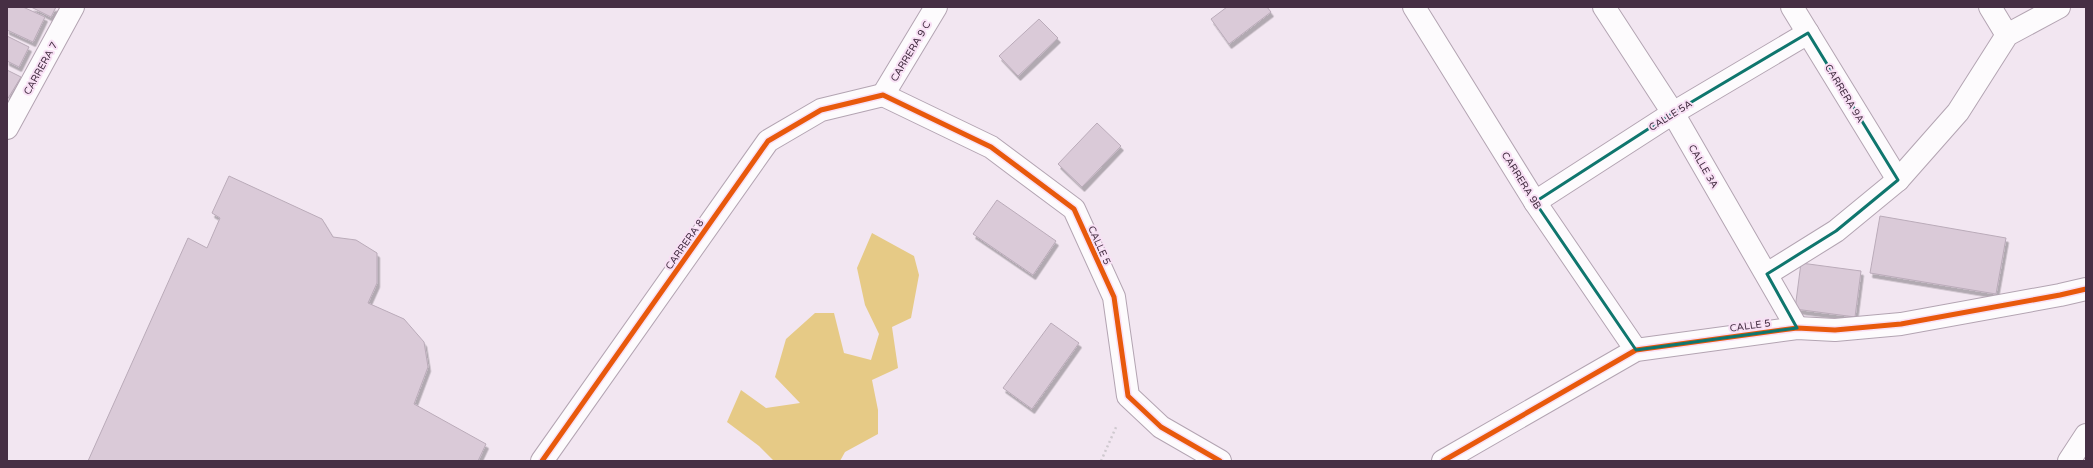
<svg xmlns="http://www.w3.org/2000/svg" width="2093" height="468" viewBox="0 0 2093 468" font-family="'Varela Round',sans-serif">
	<style>
		.forest { fill: #e6ca86 }
		.building { fill: #dacad8; stroke: #baabb9; filter: url(#shadow) }
		.lines { fill: none; stroke-linecap: round; stroke-linejoin: round }
		.minor-casing { stroke: #b3a4b2; stroke-width: 24 }
		.path { stroke: #cfc9cf; stroke-width: 2.5; stroke-dasharray: 2 3; stroke-linecap: butt }
		.minor { stroke: #fdfbfd; stroke-width: 22 }
		.cycleway-casing { stroke: #f8e0f5; stroke-width: 8 }
		.cycleway { stroke: #e8590c; stroke-width: 5 }
		.marked { fill: none; stroke: #0f766e; stroke-width: 3; stroke-linejoin: round }
		.labels { text-anchor: middle; stroke-width: 4; stroke-linejoin: round; paint-order: stroke }
		.street-label { font-size: 10px; fill: #462f44; stroke: #f8e0f5 }
	</style>
	<defs>
		<filter id="shadow"><feDropShadow dx="2.5" dy="4.5" stdDeviation="0" flood-color="#0004"/></filter>
	</defs>
	<rect width="100%" height="100%" fill="#f2e6f1"/>
	<path class="forest" d="M872 233 914 256 919 275 911 318 892 327 898 368 872 380 878 410V434L845 452 840 461H774L759 446 727 422 741 390 766 408 800 403 775 377 786 339 815 313H834L844 353 871 360 879 334 865 305 857 268Z"/>
	<g class="building">
		<path d="M7 7H23L45 17 33 42 7 30Z"/>
		<path d="M31 7H56L51 17Z"/>
		<path d="M1227 7H1267L1271 12 1229 44 1211 19Z"/>
		<path d="M1039 19 1058 38 1018 76 999 56Z"/>
		<path d="M7 36 29 47 19 67 7 61Z"/>
		<path d="M7 70 21 77 7 100Z"/>
		<path d="M1097 123 1121 146 1082 187 1058 164Z"/>
		<path d="M229 176 322 219 333 237 356 240 377 253V283L368 303 404 319 424 342 428 367 414 404 486 444 478 461H88L188 238 207 248 220 218 212 213Z"/>
		<path d="M997 200 1056 241 1033 275 973 234Z"/>
		<path d="M1880 216 2006 238 1996 294 1870 273Z"/>
		<path d="M1801 263 1861 271 1855 317 1795 309Z"/>
		<path d="M1051 323 1079 343 1032 409 1003 388Z"/>
	</g>
	<g class="lines">
		<defs>
			<g id="minor">
				<path d="M1414 7 1535 202 1636 350"/>
				<path d="M1604 7 1673 113 1797 328"/>
				<path d="M1792 7 1898 180"/>
				<path d="M1990 7 2007 35"/>
				<path d="M883 95 991 147 1074 209 1114 297 1128 396 1161 427 1220 461"/>
				<path d="M883 95 936 7"/>
				<path d="M7 128 73 7"/>
				<path d="M1535 202 1673 113 1808 33"/>
				<path d="M1767 274 1836 231 1898 180 1958 112 2007 35 2059 7"/>
				<path d="M542 461 768 141 821 110 883 95"/>
				<path d="M1443 461 1636 350 1797 328 1835 330 1901 324 2060 295 2086 289"/>
				<path d="M2069 461 2086 435"/>
			</g>
		</defs>
		<use href="#minor" class="minor-casing"/>
		<path class="path" d="M1101 461 1117 425"/>
		<use href="#minor" class="minor"/>
		<defs>
			<g id="cycleway">
				<path d="M542 461 768 141 821 110 883 95 991 147 1074 209 1114 297 1128 396 1161 427 1220 461"/>
				<path d="M1443 461 1636 350 1797 328 1835 330 1901 324 2060 295 2086 289"/>
			</g>
		</defs>
		<use href="#cycleway" class="cycleway-casing"/>
		<use href="#cycleway" class="cycleway"/>
	</g>
	<path class="marked" d="M1808 33 1898 180 1836 231 1767 274 1797 328 1636 350 1535 202 1673 113Z"/>
	<g class="labels">
		<g class="street-label">
			<text transform="translate(910 51) rotate(-59)" y="4">CARRERA 9 C</text>
			<text transform="translate(40 68) rotate(-61)" y="4">CARRERA 7</text>
			<text transform="translate(1845 93) rotate(59)" y="4">CARRERA 9A</text>
			<text transform="translate(1670 115) rotate(-32)" y="4">CALLE 5A</text>
			<text transform="translate(1704 166) rotate(60)" y="4">CALLE 3A</text>
			<text transform="translate(1522 180) rotate(58)" y="4">CARRERA 9B</text>
			<text transform="translate(684 244) rotate(-55)" y="4">CARRERA 8</text>
			<text transform="translate(1100 245) rotate(66)" y="4">CALLE 5</text>
			<text transform="translate(1750 325) rotate(-8)" y="4">CALLE 5</text>
		</g>
	</g>
	<rect width="2093" height="468" fill="none" stroke="#462f44" stroke-width="16"/>
</svg>
